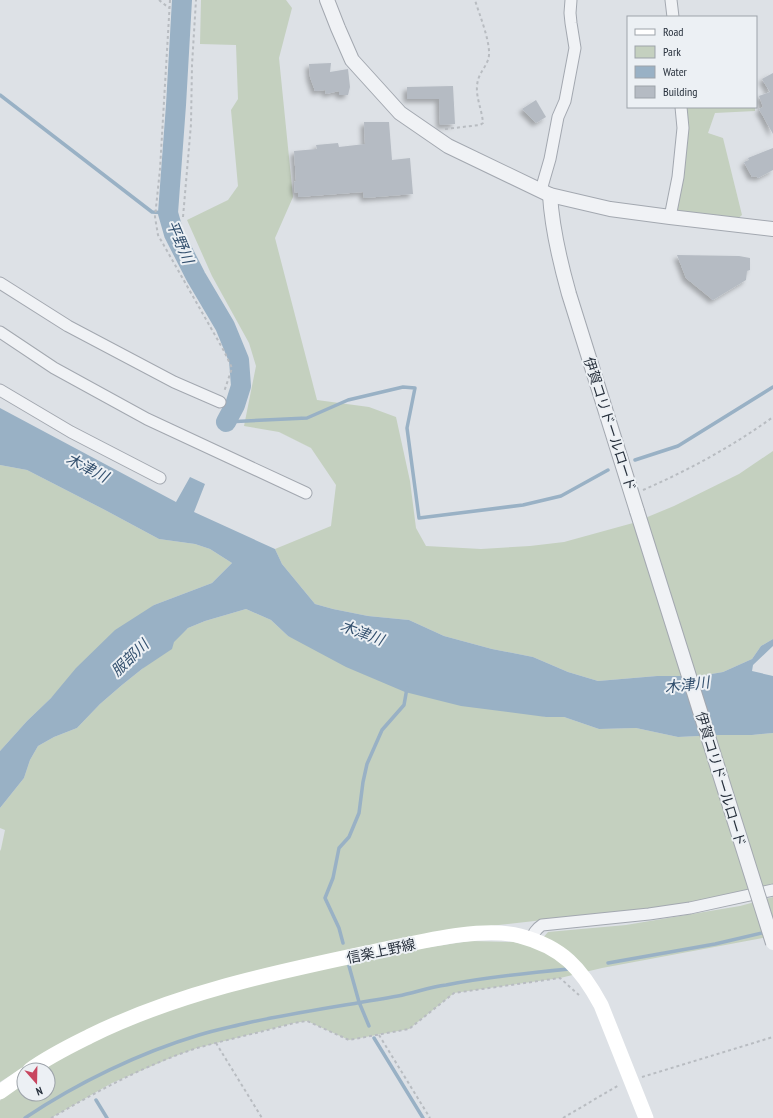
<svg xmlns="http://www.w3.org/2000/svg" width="773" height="1118" viewBox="0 0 773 1118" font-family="'PT Sans Narrow','Noto Sans JP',sans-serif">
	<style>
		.green { fill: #c4d0bf }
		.water { fill: #99b1c5 }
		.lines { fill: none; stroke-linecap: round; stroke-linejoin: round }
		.stream { stroke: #99b1c5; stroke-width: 3.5 }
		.river { stroke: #99b1c5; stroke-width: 20 }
		.building { fill: #b5bbc3; filter: url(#shadow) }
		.minor-casing { stroke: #a3a8b0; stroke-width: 13 }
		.tertiary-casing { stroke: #a3a8b0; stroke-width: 16 }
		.path { stroke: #b8bcc1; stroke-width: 2; stroke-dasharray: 3 3; stroke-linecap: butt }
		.minor { stroke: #f0f2f5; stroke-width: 11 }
		.tertiary { stroke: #f0f2f5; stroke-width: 14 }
		.secondary { stroke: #fff; stroke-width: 15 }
		.tertiary-bridge-casing { stroke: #a3a8b0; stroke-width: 16; stroke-linecap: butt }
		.tertiary-bridge { stroke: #f0f2f5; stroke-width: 14 }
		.labels { text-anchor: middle; stroke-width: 4; stroke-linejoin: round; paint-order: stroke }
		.street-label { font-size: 14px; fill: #27303c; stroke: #ecf0f4 }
		.water-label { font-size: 15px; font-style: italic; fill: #33506e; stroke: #ecf0f4 }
	</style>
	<defs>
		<filter id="shadow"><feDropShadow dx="-3.5" dy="3.5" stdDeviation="2" flood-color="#0004"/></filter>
	</defs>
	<rect width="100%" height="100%" fill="#dde1e6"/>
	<g class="green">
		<path d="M201 0H286L292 8 279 58 293 197 275 238 317 400 369 407 396 417 410 481 416 528 426 546 481 549 530 546 564 542 633 523 674 506 739 474 773 451V639L761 646 752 659 723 672 700 676H657L598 681 568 672 533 657 492 649 444 636 409 620 368 616 333 609 315 604 282 564 275 549 331 526 336 485 311 448 279 432 244 426 256 366 249 343 212 276 187 220 228 200 238 186 231 110 238 99 236 45 200 44Z"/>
		<path d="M684 107H755V111L715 113 708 133 723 138 742 215 736 220 678 214 674 208Z"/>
		<path d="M0 465 27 470 105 510 159 539 195 544 210 549 232 563 212 583 154 605 51 698 27 721 0 751Z"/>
		<path d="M246 609 271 620 288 636 546 717H564L599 729 636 728 678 737 719 735H752L773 733V885L730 896 658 907 481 927 265 971 30 1063 0 1082V851L1 849 5 830 0 828V808L24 778 30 760 38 746 54 737 77 728 100 704 122 685 142 669 188 628 205 621Z"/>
		<path d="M773 897V936L602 968 560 978 454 993 409 1029 349 1040 307 1021 294 1023 197 1048 175 1056 112 1083 51 1118H0V1101L4 1093 24 1080V1094H48V1070H40L49 1064 142 1018 218 993 398 952 470 941 514 942 535 947 548 932 626 925 740 906Z"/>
	</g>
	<path class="water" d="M0 408 176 502 190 477 205 484 194 512 275 549 282 564 315 604 333 609 368 616 409 620 444 636 492 649 533 657 568 672 598 681 657 676H700L723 672 752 659 761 646 773 639V646L753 665 752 671 773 676V733L752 735H719L678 737 636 728 599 729 564 717H546L461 706 405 692 346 667 288 636 271 620 246 609 205 621 188 628 174 642 172 649 142 669 122 685 100 704 77 728 54 737 38 746 30 760 24 778 0 808V751L27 721 51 698 76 668 115 630 154 605 212 583 232 563 210 549 195 544 159 539 105 510 27 470 0 465Z"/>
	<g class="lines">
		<g class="stream">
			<path d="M0 95 152 212 168 213"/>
			<path d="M226 422 307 418 348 400 403 387 415 388 407 428 419 518 523 505 561 496 608 470"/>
			<path d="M635 460 678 446 773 387"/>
			<path d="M343 943 339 928 325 898 333 878 339 848 349 837 359 813 363 782 367 764 382 730 404 705 407 688"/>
			<path d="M608 963 715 944 766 932"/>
			<path d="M349 966 359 1002 369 1026"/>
			<path d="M374 1038 423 1118"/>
			<path d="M96 1100 107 1118"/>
			<path d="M25 1118C77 1083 139 1053 199 1035 215 1030 231 1027 247 1023 297 1012 348 1005 398 996 414 993 430 987 446 985 486 977 527 973 569 969"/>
		</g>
		<path class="river" d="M182 0 176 105 168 213 174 234 196 277 225 326 239 360 241 386 235 405 226 422"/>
	</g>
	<g class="building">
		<path d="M331 63 330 72 348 69 350 87 348 95H339V91L326 94 325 90 315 91 310 77 309 64Z"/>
		<path d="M773 73V134L759 109 763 107 759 96 770 92 762 79Z"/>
		<path d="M453 86 455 124 440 125 439 99H407V87Z"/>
		<path d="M536 100 546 117 536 123 522 109Z"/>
		<path d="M364 122H389L392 160 410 158 413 194 364 198 363 192 298 197V192L295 193 294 182 296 181 294 151 317 149 316 145 338 143 339 147 365 144Z"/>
		<path d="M773 148V170L758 178 756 176 752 177 744 162 749 160 748 158Z"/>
		<path d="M677 255 739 256 750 258V270L747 271 746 280 713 300 686 278Z"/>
	</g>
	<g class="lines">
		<defs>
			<g id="minor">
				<path d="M671 0 673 17"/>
				<path d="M541 190 550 159 558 117 565 101 575 48 571 23 570 13 571 0"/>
				<path d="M670 217 678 177 683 128 681 107"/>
				<path d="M0 283 68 326 174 382 220 402"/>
				<path d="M0 332 54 368 147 419 306 493"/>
				<path d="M0 390 71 432 160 478"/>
				<path d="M531 939C534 933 536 929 542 925L649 914 690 908 773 890"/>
			</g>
			<g id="tertiary">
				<path d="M327 0 338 28 352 60 400 113 448 146 550 195 610 209 670 217 773 229"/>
				<path d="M550 195C552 229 560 262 569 294L637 511"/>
			</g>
		</defs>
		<use href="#minor" class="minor-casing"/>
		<use href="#tertiary" class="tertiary-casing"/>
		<g class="path">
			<path d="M159 0 169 8"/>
			<path d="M170 0 160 169 155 217 158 235 224 351 232 368 224 392"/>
			<path d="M445 129 480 125 483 123C482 110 476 98 477 86 478 74 484 70 488 60 493 47 479 14 475 0"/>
			<path d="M183 217 191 124 192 65 196 0"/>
			<path d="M643 490C689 470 733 446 773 417"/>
			<path d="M379 1035 430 1118"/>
			<path d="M216 1043 262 1118"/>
			<path d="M642 1077 773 1037"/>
			<path d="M51 1118C98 1091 145 1065 197 1048 229 1039 262 1032 294 1023L307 1021 349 1040 409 1029 454 993 560 978 579 995"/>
			<path d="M563 1118 619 1085"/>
		</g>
		<use href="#minor" class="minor"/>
		<use href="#tertiary" class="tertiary"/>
		<g class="secondary">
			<path d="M30 1070C49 1056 70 1046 90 1036 181 991 282 971 381 950 420 942 482 926 520 936 562 947 581 968 601 1005L646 1118"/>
			<path d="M0 1092 24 1075"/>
		</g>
		<defs>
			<path id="tertiary-bridge" d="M637 511 773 943"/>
		</defs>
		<use href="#tertiary-bridge" class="tertiary-bridge-casing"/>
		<use href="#tertiary-bridge" class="tertiary-bridge"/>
	</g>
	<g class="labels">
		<g class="street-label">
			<text transform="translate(610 424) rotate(72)" y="5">伊賀コリドールロード</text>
			<text transform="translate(721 779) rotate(73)" y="5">伊賀コリドールロード</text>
			<text transform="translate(381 951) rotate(-12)" y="5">信楽上野線</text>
		</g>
		<g class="water-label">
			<text transform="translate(180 242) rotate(67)" y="5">平野川</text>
			<text transform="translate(87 468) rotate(27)" y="5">木津川</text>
			<text transform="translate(362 633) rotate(20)" y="5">木津川</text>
			<text transform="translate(130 658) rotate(-44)" y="5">服部川</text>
			<text transform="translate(687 685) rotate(-7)" y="5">木津川</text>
		</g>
	</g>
	<rect x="627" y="16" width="130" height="92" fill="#ecf0f4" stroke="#9da3aa"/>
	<rect x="635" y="29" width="20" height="6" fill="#ffffff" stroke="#9da3aa"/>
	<text x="663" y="36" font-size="12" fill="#27303c">Road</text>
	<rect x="635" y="46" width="20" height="12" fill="#c4d0bf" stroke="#9da3aa"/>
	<text x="663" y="56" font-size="12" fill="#27303c">Park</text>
	<rect x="635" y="66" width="20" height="12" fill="#99b1c5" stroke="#9da3aa"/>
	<text x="663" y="76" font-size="12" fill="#27303c">Water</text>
	<rect x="635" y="86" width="20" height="12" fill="#b5bbc3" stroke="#9da3aa"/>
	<text x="663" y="96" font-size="12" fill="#27303c">Building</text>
	<g transform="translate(36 1082) rotate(160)"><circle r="19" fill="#ecf0f4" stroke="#9da3aa"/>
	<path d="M0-3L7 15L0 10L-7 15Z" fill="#c8465f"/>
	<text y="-6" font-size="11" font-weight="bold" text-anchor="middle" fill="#27303c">N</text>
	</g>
</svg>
